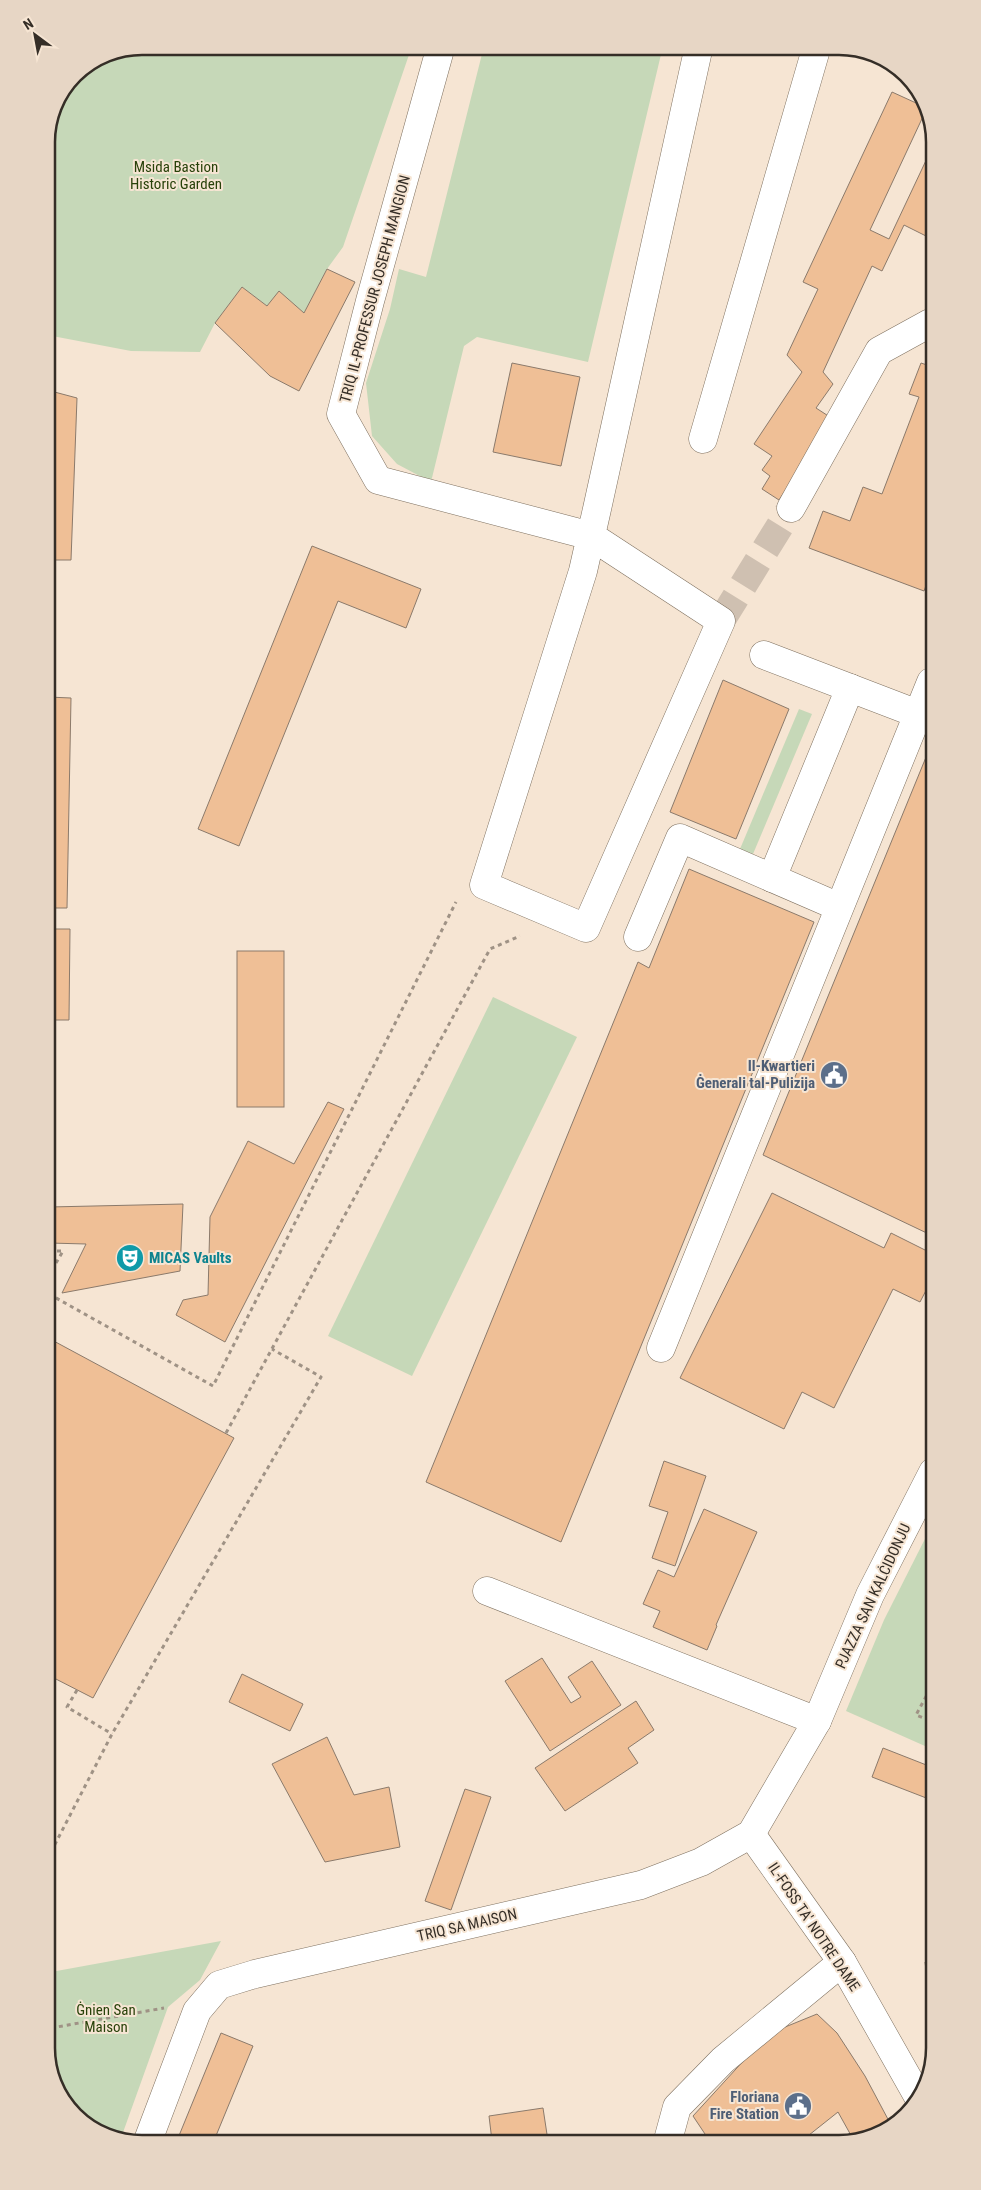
<svg xmlns="http://www.w3.org/2000/svg" width="981" height="2190" viewBox="0 0 981 2190" font-family="'Roboto Condensed',sans-serif">
	<style>
		.green { fill: #c6d8b8 }
		.building { fill: #efbf96; stroke: #8b7a6b }
		.lines { fill: none; stroke-linecap: round; stroke-linejoin: round }
		.minor-tunnel { stroke: #cfc0b1; stroke-width: 28; stroke-dasharray: 28 14; stroke-linecap: butt }
		.minor-casing { stroke: #7f7160; stroke-width: 29 }
		.path { stroke: #9f9285; stroke-width: 3; stroke-dasharray: 4 4; stroke-linecap: butt }
		.minor { stroke: #fff; stroke-width: 28 }
		.labels { text-anchor: middle; stroke-width: 4; stroke-linejoin: round; paint-order: stroke }
		.park-label { font-size: 15px; fill: #28420a; stroke: #f6e5d3 }
		.street-label { font-size: 15px; fill: #352e27; stroke: #f6e5d3 }
		.service-label { font-size: 15px; font-weight: bold; fill: #4e5e75; stroke: #f6e5d3; text-anchor: end }
		.culture-label { font-size: 15px; font-weight: bold; fill: #0d838f; stroke: #f6e5d3; text-anchor: start }
		.rim { fill: none; stroke: #352e27; stroke-width: 2.5 }
	</style>
	<rect width="100%" height="100%" fill="#f6e5d3"/>
	<g class="green">
		<path d="M142 46H412L343 247 327 269 304 313 279 292 267 306 242 287 215 323 200 352 131 351 47 335 46 136 75 74 106 53Z"/>
		<path d="M484 46H663L588 362 477 337 464 346 431 482 397 464 372 436 366 383 390 309 399 269 426 277Z"/>
		<path d="M799 709 812 714 753 854 740 849Z"/>
		<path d="M493 997 577 1037 412 1376 328 1336Z"/>
		<path d="M933 1523 934 1750 846 1711 884 1620Z"/>
		<path d="M221 1941 200 1980 168 2007 121 2138 84 2124 51 2079V1972Z"/>
	</g>
	<g class="building">
		<path d="M892 92 927 108 870 230 889 239 930 152V238L904 225 882 271 872 266 823 372 833 384 816 408 833 419 779 500 762 489 770 476 762 470 772 456 754 444 802 372 787 355 818 289 803 282Z"/>
		<path d="M327 269 355 282 299 391 270 376 215 323 242 287 267 306 279 291 304 313Z"/>
		<path d="M512 363 580 377 561 466 493 452Z"/>
		<path d="M921 363 930 366 931 572 924 591 809 548 823 511 850 521 863 487 882 494 919 397 909 394Z"/>
		<path d="M47 390 77 398 71 560H48Z"/>
		<path d="M312 546 421 589 406 628 338 601 239 846 198 829Z"/>
		<path d="M723 680 789 709 736 839 670 812Z"/>
		<path d="M48 697 71 698 67 908H48Z"/>
		<path d="M931 745 933 1236 763 1155Z"/>
		<path d="M689 869 814 922 561 1542 426 1482 638 962 649 968Z"/>
		<path d="M48 929H70L69 1020H49Z"/>
		<rect x="237" y="951" width="47" height="156"/>
		<path d="M328 1102 344 1109 225 1342 176 1315 183 1300 208 1295 210 1217 248 1141 294 1164Z"/>
		<path d="M772 1193 884 1248 891 1233 933 1254V1277L920 1302 893 1289 834 1408 802 1392 784 1429 680 1378Z"/>
		<path d="M183 1204 180 1271 62 1293 86 1244 49 1243V1207Z"/>
		<path d="M50 1339 234 1438 93 1698 50 1676Z"/>
		<path d="M664 1461 706 1476 675 1566 652 1558 668 1512 649 1506Z"/>
		<path d="M704 1509 757 1532 716 1625 717 1626 707 1650 653 1627 660 1611 643 1604 658 1570 674 1577Z"/>
		<path d="M542 1658 571 1703 581 1697 568 1677 592 1661 621 1705 550 1751 505 1681Z"/>
		<path d="M242 1674 303 1704 290 1731 229 1702Z"/>
		<path d="M636 1701 654 1730 628 1748 638 1763 565 1811 535 1768Z"/>
		<path d="M327 1737 354 1795 389 1787 400 1847 325 1862 272 1764Z"/>
		<path d="M883 1748 934 1768V1801L872 1777Z"/>
		<path d="M465 1789 491 1797 451 1910 425 1901Z"/>
		<path d="M935 1961V2010H931L925 1962Z"/>
		<path d="M817 2014 837 2033 865 2076 890 2123 870 2139H853L838 2112 804 2139 709 2140 693 2116 768 2034Z"/>
		<path d="M221 2033 253 2046 213 2143H176Z"/>
		<path d="M543 2108 548 2141H492L489 2116Z"/>
	</g>
	<g class="lines">
		<path class="minor-tunnel" d="M721 621 791 508"/>
		<defs>
			<g id="minor">
				<path d="M441 46 370 301 341 414 378 480 591 536 721 621 586 928 484 885 583 571 597 509 699 46"/>
				<path d="M703 439 817 46"/>
				<path d="M791 508 879 351 930 323"/>
				<path d="M764 655 918 714"/>
				<path d="M772 878 850 688"/>
				<path d="M638 937 680 838 839 907"/>
				<path d="M661 1348 931 682"/>
				<path d="M487 1591 817 1721"/>
				<path d="M751 1834 842 1962 919 2098"/>
				<path d="M668 2140 677 2107 723 2060 842 1962"/>
				<path d="M147 2143 197 2011 219 1985 255 1974 641 1885 701 1862 751 1834 817 1721 870 1595 933 1472"/>
			</g>
		</defs>
		<use href="#minor" class="minor-casing"/>
		<g class="path">
			<path d="M49 1251H63L49 1275"/>
			<path d="M49 1294 213 1386 456 902"/>
			<path d="M226 1433 490 949 520 936"/>
			<path d="M934 1682 916 1715 934 1722"/>
			<path d="M77 1690 67 1707 112 1734"/>
			<path d="M51 1852 112 1734 321 1377 272 1349"/>
			<path d="M51 2028 164 2008"/>
		</g>
		<use href="#minor" class="minor"/>
	</g>
	<defs>
		<symbol id="civic-disc" viewBox="-11 -11 22 22"><circle r="9.5" fill="#5c6f8a" stroke="#f6e5d3"/><path d="M-.6-6.5H3V-4.5H.6V-3L4-1V1h2V6H-6V1h2V-1L-.6-3ZM-1.2 2.5V6h2.4V2.5Z" fill="#fff"/></symbol>
		<symbol id="theatre-disc" viewBox="-11 -11 22 22"><circle r="9.5" fill="#0f9aa8" stroke="#f6e5d3"/><path d="M-5-5.5Q0-4 5-5.5V0Q5 5 0 6Q-5 5-5 0ZM-3.3-2.5H-1v1.5H-3.3ZM1-2.5H3.3v1.5H1ZM-2.8 1Q0 5.5 2.8 1Z" fill="#fff"/></symbol>
	</defs>
	<g fill-rule="evenodd">
		<use href="#civic-disc" x="818" y="1059" width="32" height="32"/>
		<use href="#theatre-disc" x="114" y="1242" width="32" height="32"/>
		<use href="#civic-disc" x="782" y="2090" width="32" height="32"/>
	</g>
	<g class="labels">
		<g class="park-label">
			<text x="176" y="172">Msida Bastion<tspan x="176" dy="17">Historic Garden</tspan></text>
			<text x="106" y="2015">Ġnien San<tspan x="106" dy="17">Maison</tspan></text>
		</g>
		<g class="street-label">
			<text transform="translate(375 289) rotate(-75)" y="5">TRIQ IL-PROFESSUR JOSEPH MANGION</text>
			<text transform="translate(873 1596) rotate(-65)" y="5">PJAZZA SAN KALĊIDONJU</text>
			<text transform="translate(467 1925) rotate(-13)" y="5">TRIQ SA MAISON</text>
			<text transform="translate(814 1927) rotate(56)" y="5">IL-FOSS TA' NOTRE DAME</text>
		</g>
		<g class="service-label">
			<text x="815" y="1071">Il-Kwartieri<tspan x="815" dy="17">Ġenerali tal-Pulizija</tspan></text>
			<text x="779" y="2102">Floriana<tspan x="779" dy="17">Fire Station</tspan></text>
		</g>
		<g class="culture-label">
			<text x="149" y="1263">MICAS Vaults</text>
		</g>
	</g>
	<path d="M0 0H981V2190H0ZM142 55H839A87 87 0 0 1 926 142V2048A87 87 0 0 1 839 2135H142A87 87 0 0 1 55 2048V142A87 87 0 0 1 142 55Z" fill="#e7d6c5" fill-rule="evenodd"/>
	<path class="rim" d="M142 55H839A87 87 0 0 1 926 142V2048A87 87 0 0 1 839 2135H142A87 87 0 0 1 55 2048V142A87 87 0 0 1 142 55Z"/>
	<g transform="translate(35 35) rotate(328)" stroke="#f6e5d3" stroke-width="4" paint-order="stroke">
	<path d="M0-4L9 19L0 12L-9 19Z" fill="#352e27"/>
	<text y="-8" font-size="14" font-weight="bold" text-anchor="middle" fill="#352e27">N</text>
	</g>
</svg>
